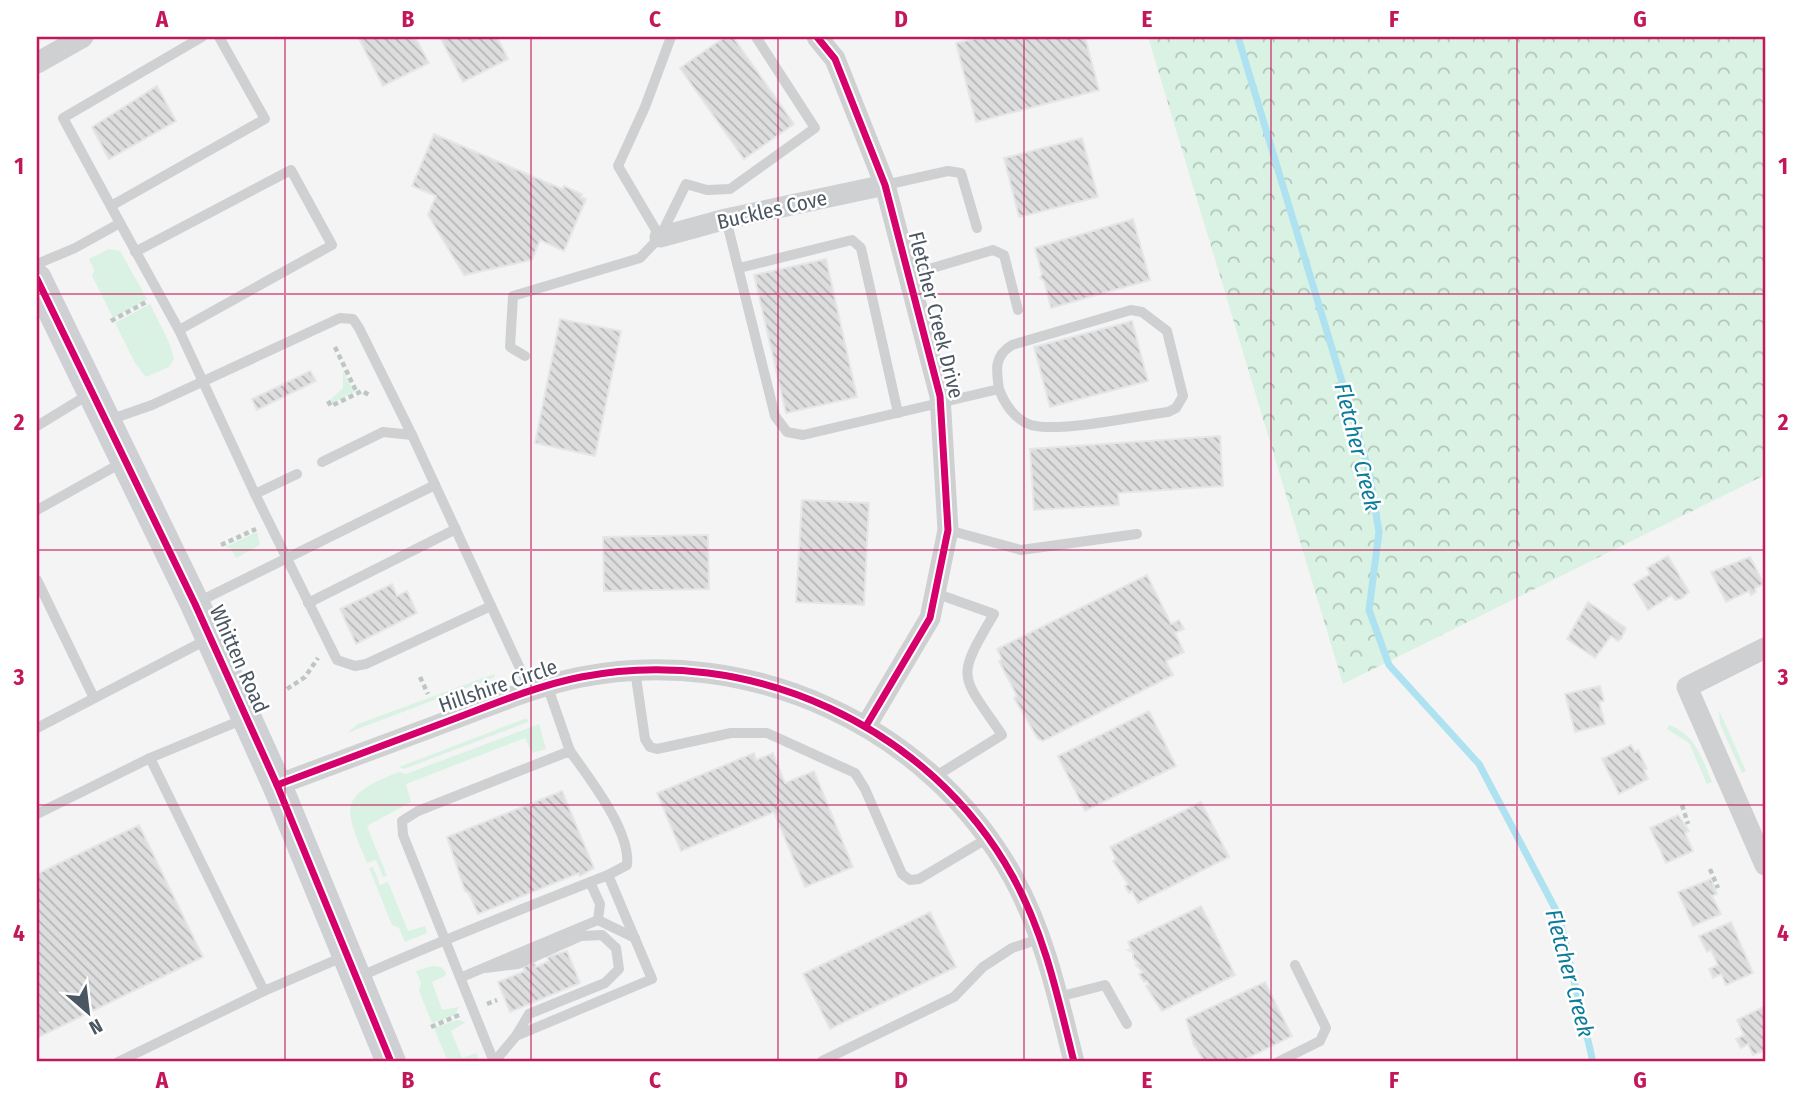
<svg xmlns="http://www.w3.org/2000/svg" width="1802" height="1099" viewBox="0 0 1802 1099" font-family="'Fira Sans Condensed',sans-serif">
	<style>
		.green { fill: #d9f2e3 }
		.forest { fill: url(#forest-crowns) }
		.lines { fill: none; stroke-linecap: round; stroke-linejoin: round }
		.stream { stroke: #aee2f0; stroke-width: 7 }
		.building { fill: url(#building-back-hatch); stroke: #e5e6e7; stroke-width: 2 }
		.path { stroke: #bcc7c4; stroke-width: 4.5; stroke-dasharray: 5 3.5; stroke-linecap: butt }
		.lane { stroke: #ced0d2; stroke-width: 10 }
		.street { stroke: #ced0d2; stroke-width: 21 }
		.secondary { stroke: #ced0d4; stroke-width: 30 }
		.cycleway-casing { stroke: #fff; stroke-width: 11 }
		.cycleway { stroke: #d6006c; stroke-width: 7 }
		.grid { fill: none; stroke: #c2185b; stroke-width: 2; stroke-opacity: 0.55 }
		.labels { text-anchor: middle; stroke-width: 5; stroke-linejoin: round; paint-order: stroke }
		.street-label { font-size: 21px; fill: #4a5661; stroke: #fff }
		.water-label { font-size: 23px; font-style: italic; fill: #0c7c9b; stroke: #fff }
		.neatline { fill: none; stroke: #c2185b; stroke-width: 2.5 }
		.grid-label { font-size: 23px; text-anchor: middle; font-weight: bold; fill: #c2185b }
	</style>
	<defs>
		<pattern id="forest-crowns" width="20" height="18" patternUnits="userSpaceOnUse" patternTransform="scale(1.75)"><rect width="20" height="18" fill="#d9f2e3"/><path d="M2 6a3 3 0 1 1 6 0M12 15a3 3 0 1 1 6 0" fill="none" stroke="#b2c7bb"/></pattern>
		<pattern id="building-back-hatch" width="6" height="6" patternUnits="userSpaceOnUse" patternTransform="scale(1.75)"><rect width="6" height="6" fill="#ddddde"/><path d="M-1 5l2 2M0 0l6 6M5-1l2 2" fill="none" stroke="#b5b6b7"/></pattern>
	</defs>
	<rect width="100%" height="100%" fill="#f4f4f4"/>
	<g class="green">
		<path d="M109 249 120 251 147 299 113 318 92 276 94 270 89 259Z"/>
		<path d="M150 304 169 342 174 359 169 367 146 377 135 363 115 323Z"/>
		<path d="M343 371 354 392 332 403 330 400 343 388Z"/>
		<path d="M257 532 260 545 236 558 231 549 225 547Z"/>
		<path d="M494 674 495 677 347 733 358 724Z"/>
		<path d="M1719 710 1746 771 1742 773 1720 724Z"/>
		<path d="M527 718 528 722 404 769 399 767Z"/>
		<path d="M539 724 546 749 532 753 525 738 406 784 411 802 367 826 387 876 383 877 376 860 367 863C343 806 338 796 399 772L406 774Z"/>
		<path d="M1669 725C1696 735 1701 757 1712 782L1707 784 1689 743 1667 729Z"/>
		<path d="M373 867 380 885 388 882 408 931 425 926 427 933 405 942 399 928 392 925 369 868Z"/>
		<path d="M432 966 441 967 446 973 445 976 432 982 442 1010 459 1007 455 1015 432 1023 419 991 421 983 416 971Z"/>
		<path d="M457 1020 466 1022 451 1031 462 1058 476 1053 480 1062H448L434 1028Z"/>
	</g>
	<path class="forest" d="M1148 37H1765V475L1343 684Z"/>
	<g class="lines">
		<path class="stream" d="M1238 37 1369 471 1379 532 1369 610 1389 665 1479 764 1559 916 1593 1062"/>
	</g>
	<g class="building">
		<path d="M358 37H415L429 63 383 86Z"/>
		<path d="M440 37H497L508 59 463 82Z"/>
		<path d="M725 37H733L794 124 744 159 680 68Z"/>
		<path d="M981 37H1085L1099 90 976 122 956 43Z"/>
		<path d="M157 86 176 121 109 159 92 127Z"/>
		<path d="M434 134 562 189 564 186 582 194 581 197 586 199 564 251 540 240 532 260 464 275 428 215 436 196 412 186Z"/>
		<path d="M1082 138 1098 197 1019 217 1004 158Z"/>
		<path d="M1133 219 1150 280 1051 308 1044 281 1040 278 1042 274 1035 248Z"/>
		<path d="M826 259 857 397 786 413 754 275Z"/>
		<path d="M560 319 621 331 595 456 535 443Z"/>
		<path d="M1132 321 1148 381 1050 407 1034 347Z"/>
		<path d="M310 371 316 381 257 410 252 399Z"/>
		<path d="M1220 436 1223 486 1118 493 1119 505 1034 510 1030 449Z"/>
		<path d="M802 500 869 503 864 605 796 602Z"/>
		<path d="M704 535H708L709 589 604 591 603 537Z"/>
		<path d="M1668 556 1689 592 1681 599 1675 600 1672 595 1648 610 1633 584 1650 574 1647 568Z"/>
		<path d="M1750 557 1764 584 1755 588 1756 592 1751 595 1749 591 1726 602 1711 572Z"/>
		<path d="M1147 575 1171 624 1179 620 1184 629 1175 633 1184 652 1166 661 1173 675 1043 741 1038 739 1014 698 1017 696 999 661 1002 659 997 649Z"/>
		<path d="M392 584 397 596 407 591 417 613 356 644 340 609Z"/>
		<path d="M1588 602 1626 628 1621 639 1618 641 1611 636 1595 658 1567 639Z"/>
		<path d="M1600 686 1604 701 1599 702 1605 724 1575 732 1565 694Z"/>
		<path d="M1149 711 1176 766 1085 811 1058 756Z"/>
		<path d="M1631 745 1635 752 1638 750 1647 769 1644 770 1648 779 1619 794 1602 759Z"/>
		<path d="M754 753 756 760 773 753 785 783 814 771 853 867 805 887 774 812 681 851 657 793Z"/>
		<path d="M562 791 594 868 580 876 579 873 478 914 469 894 465 891 447 837Z"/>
		<path d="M1201 802 1229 857 1138 903 1132 891 1129 893 1125 886 1128 884 1113 861 1116 859 1110 847Z"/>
		<path d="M1678 815 1689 831 1685 833 1693 851 1666 863 1650 828Z"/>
		<path d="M139 825 203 957 37 1038V874Z"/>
		<path d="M1711 879 1717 894 1712 896 1721 914 1693 926 1678 892Z"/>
		<path d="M1201 906 1235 975 1162 1011 1146 986 1149 985 1147 981 1144 982 1139 974 1143 972 1136 965 1139 964 1133 958V952L1128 950 1131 949 1128 942Z"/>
		<path d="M930 912 956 967 830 1029 803 974Z"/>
		<path d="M1731 922 1753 973 1726 985 1721 974 1713 978 1709 969 1718 965 1711 950 1707 952 1699 936Z"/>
		<path d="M567 951 580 983 510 1012 498 982 525 971 523 967 534 962 536 967 549 961 547 957Z"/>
		<path d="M1265 982 1292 1036 1240 1062H1205L1194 1045 1186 1019Z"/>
		<path d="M1765 1006V1050L1753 1055 1748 1044 1741 1048 1736 1039 1744 1035 1737 1020Z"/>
	</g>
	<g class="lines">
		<g class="path">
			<path d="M111 321 148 301"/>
			<path d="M335 347 357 393"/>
			<path d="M328 401 331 406 362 391 371 396"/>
			<path d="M221 545 256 529"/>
			<path d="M420 677 428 694"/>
			<path d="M287 689 305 677 318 658"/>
			<path d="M1682 805 1688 824"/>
			<path d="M1710 869 1718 888"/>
			<path d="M487 1004 497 1000"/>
			<path d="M431 1027 459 1015"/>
		</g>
		<g class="lane">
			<path d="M885 185 948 171 961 173 977 228"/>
			<path d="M111 206 265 119 219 37"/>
			<path d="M726 219 775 416 787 432 803 435 999 389C1004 403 1015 420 1031 425 1060 433 1135 416 1168 412L1176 408 1183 396 1167 331 1142 312 1131 310 1012 345C994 356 996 369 999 389"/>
			<path d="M120 223 179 330 255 494"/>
			<path d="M660 237 618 166 645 107 671 37"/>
			<path d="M135 252 291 170 332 245 179 330"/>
			<path d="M37 264 75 248 120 223 63 118 202 37"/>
			<path d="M739 268 852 240 861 248 898 413"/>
			<path d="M909 275 993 250 1004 255 1018 310"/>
			<path d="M525 356 510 347 513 296 640 258 660 237 686 184 707 190 730 189 815 128 756 37"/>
			<path d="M109 420 152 405 340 318 353 319 359 328 412 435"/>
			<path d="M37 426 91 393"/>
			<path d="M322 462 383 432 412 435 530 690"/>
			<path d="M297 474 255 494 337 660 355 666 366 664 491 606"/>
			<path d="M37 510 123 462"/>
			<path d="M948 530 1021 550 1137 534"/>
			<path d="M37 580 94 698"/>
			<path d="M935 593 994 614C955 680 960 673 1002 735L936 776"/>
			<path d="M196 603 435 485"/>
			<path d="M308 603 456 529"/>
			<path d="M635 670 645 739 650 747 657 749 731 733H767L855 773 865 789 902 874 910 880 919 879 988 838"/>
			<path d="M547 685 570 751"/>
			<path d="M37 728 208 639"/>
			<path d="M150 758 264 991"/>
			<path d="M37 814 150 758 244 719"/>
			<path d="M590 882 600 904 598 920"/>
			<path d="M485 968 518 964 581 936 602 935 616 948 619 969 605 983 529 1014 516 1036"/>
			<path d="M359 977C441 940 525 908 608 875L627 865C631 831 589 778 570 751L418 811 402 821 403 835 494 1062"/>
			<path d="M462 977 598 920 635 938"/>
			<path d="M1058 997 1105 985 1127 1024"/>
			<path d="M495 1061 516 1036 652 979 608 875"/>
			<path d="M822 1061 954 997 983 967 1012 948 1042 938"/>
			<path d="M118 1062 264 991 345 956"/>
			<path d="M1278 1062 1320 1041 1326 1028 1295 965"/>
		</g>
		<g class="street">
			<path d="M817 37 835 59 885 185 940 396 948 530 930 618 866 726"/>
			<path d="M37 63 83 37"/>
			<path d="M660 237 726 219 885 185"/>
			<path d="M1765 648 1687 687 1765 865"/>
			<path d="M277 785C335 763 393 742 451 720 494 704 536 686 581 677 750 644 930 726 1013 877 1045 935 1058 998 1074 1062"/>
		</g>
		<path class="secondary" d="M37 279 195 604 277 785 391 1062"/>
		<defs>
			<g id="cycleway">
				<path d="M817 37 835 59 885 185 940 396 948 530 930 618 866 726"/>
				<path d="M37 279 195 604 277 785 391 1062"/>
				<path d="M277 785C335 763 393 742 451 720 494 704 536 686 581 677 750 644 930 726 1013 877 1045 935 1058 998 1074 1062"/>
			</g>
		</defs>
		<use href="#cycleway" class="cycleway-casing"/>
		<use href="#cycleway" class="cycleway"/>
	</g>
	<path class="grid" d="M285 37V1062M531 37V1062M778 37V1062M1024 37V1062M1271 37V1062M1517 37V1062M37 294H1765M37 550H1765M37 805H1765"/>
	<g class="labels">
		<g class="street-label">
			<text transform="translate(772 210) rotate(-13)" y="7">Buckles Cove</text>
			<text transform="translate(936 315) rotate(76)" y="7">Fletcher Creek Drive</text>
			<text transform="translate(239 659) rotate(66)" y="7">Whitten Road</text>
			<text transform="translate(498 686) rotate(-19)" y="7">Hillshire Circle</text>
		</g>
		<g class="water-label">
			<text transform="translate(1358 447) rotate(76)" y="8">Fletcher Creek</text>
			<text transform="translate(1570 973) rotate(75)" y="8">Fletcher Creek</text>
		</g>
	</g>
	<rect width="1802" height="1099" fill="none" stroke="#ffffff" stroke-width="77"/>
	<g transform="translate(88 1012) rotate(152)" stroke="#ffffff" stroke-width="5" paint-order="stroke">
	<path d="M0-5L12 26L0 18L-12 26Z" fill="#4a5661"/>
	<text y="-10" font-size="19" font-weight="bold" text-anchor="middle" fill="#4a5661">N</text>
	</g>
	<rect x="38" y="38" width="1726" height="1022" class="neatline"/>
	<g class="grid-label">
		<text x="162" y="27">A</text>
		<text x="408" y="27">B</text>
		<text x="655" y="27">C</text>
		<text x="901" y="27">D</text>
		<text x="1147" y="27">E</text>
		<text x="1394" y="27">F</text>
		<text x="1640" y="27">G</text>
		<text x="19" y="174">1</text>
		<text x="1783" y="174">1</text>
		<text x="19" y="430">2</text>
		<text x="1783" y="430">2</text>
		<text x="19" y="685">3</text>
		<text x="1783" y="685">3</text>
		<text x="19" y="941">4</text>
		<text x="1783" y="941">4</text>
		<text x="162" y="1088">A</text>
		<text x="408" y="1088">B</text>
		<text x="655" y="1088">C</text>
		<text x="901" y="1088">D</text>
		<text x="1147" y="1088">E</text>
		<text x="1394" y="1088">F</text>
		<text x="1640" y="1088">G</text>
	</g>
</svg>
